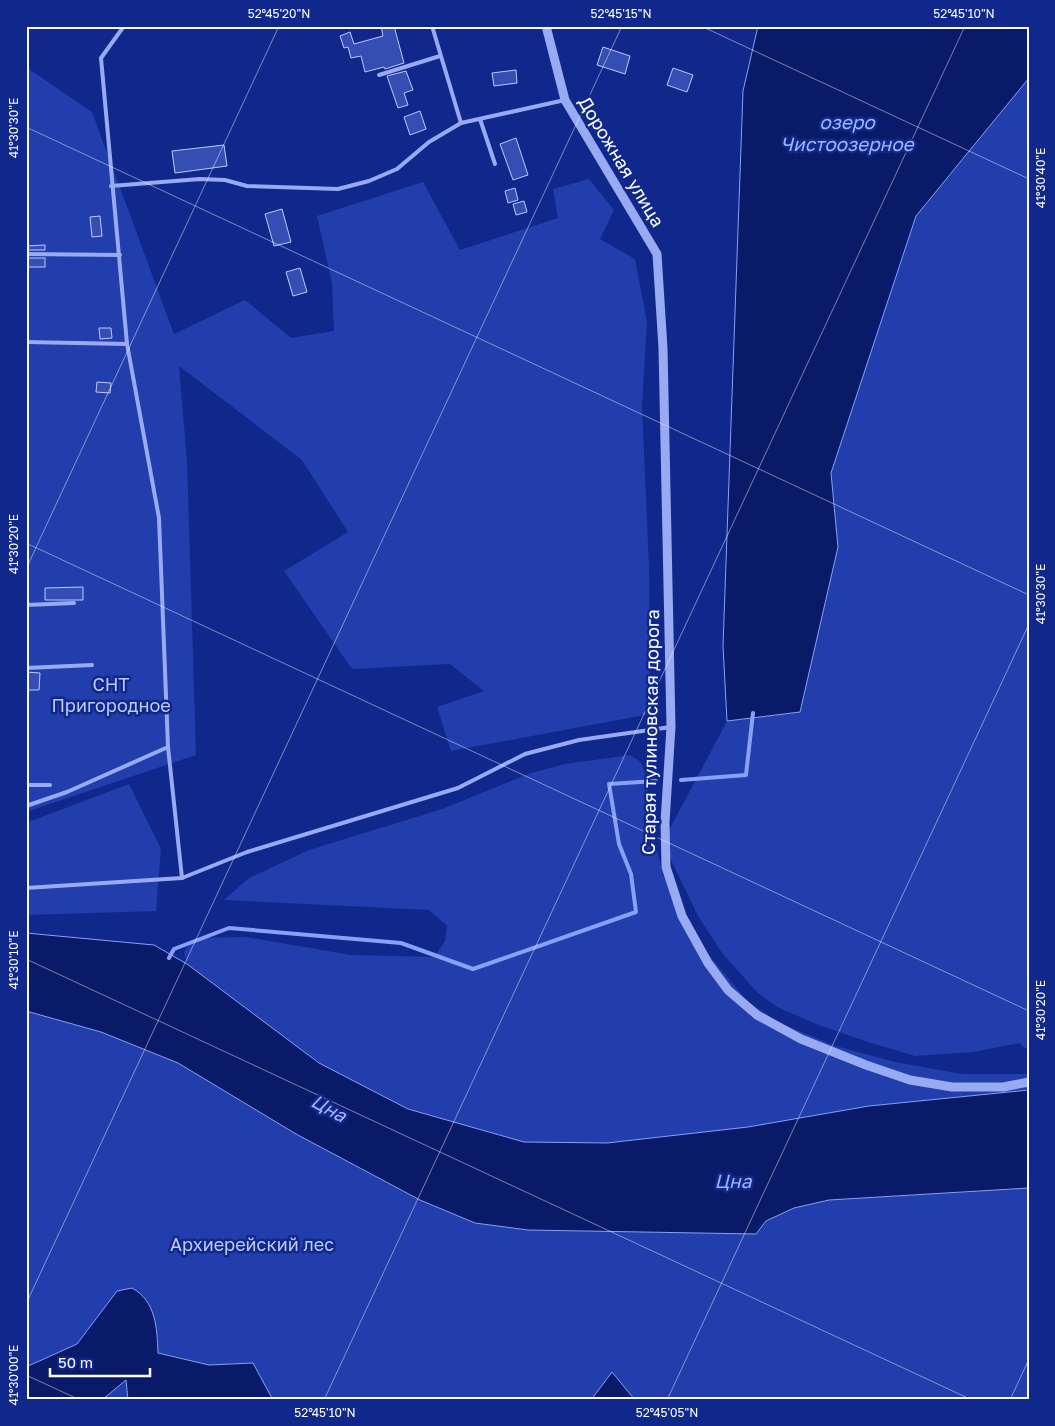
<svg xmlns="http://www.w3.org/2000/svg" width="1055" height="1426" viewBox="0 0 1055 1426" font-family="'Golos Text',sans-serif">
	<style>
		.green { fill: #213eac }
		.water { fill: #091b68; stroke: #88a0f6 }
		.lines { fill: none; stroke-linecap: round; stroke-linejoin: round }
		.stream { stroke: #88a0f6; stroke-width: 4 }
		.building { fill: #344eb4; stroke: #becbfd }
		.service { stroke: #97aaf2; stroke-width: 4 }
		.tertiary { stroke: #97aaf2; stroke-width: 9 }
		.ticks { fill: none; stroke: #fff; stroke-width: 1; stroke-opacity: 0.45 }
		.labels { text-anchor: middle; stroke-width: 5; stroke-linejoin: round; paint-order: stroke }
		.street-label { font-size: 18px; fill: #fff; stroke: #10288c }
		.park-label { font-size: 18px; fill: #becbfd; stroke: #10288c }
		.water-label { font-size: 19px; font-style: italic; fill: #a3b5fa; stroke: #10288c }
		.neatline { fill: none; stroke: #fff; stroke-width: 2 }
		.ticks-label { font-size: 12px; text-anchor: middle; fill: #fff }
	</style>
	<rect width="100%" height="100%" fill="#10288c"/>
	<g class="green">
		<path d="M26 67 92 112 174 334 245 300 291 338 334 331 332 283 317 216 423 182 460 250 558 218 553 189 589 179 614 210 600 239 635 259 647 322 642 405 649 568 650 714 451 751 437 707 484 691 450 664 352 669 284 571 348 532 302 460 179 366 187 461 196 755 26 812Z"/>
		<path d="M1029 78V1051L1019 1043 973 1052 915 1056 868 1042 816 1024 777 1007 758 993 722 953 698 916 672 862 669 854 667 834 727 721 800 711 838 547 831 473 916 216Z"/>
		<path d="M630 755 641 762 645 773 655 842 663 875 704 949 748 1002 782 1024 836 1046 895 1062 962 1074H1029V1090L869 1106 748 1127 607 1143 524 1142 408 1109 319 1063 187 964 184 952 195 938 246 937 351 955 434 957 445 941 447 926 429 910 224 900 249 878 309 850 442 809 531 773 565 764Z"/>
		<path d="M129 784 161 849 156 911 26 915V823Z"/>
		<path d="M26 1011 101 1032 178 1063 296 1134 420 1200 475 1223 528 1230 756 1234 766 1221 794 1208 829 1200 1029 1188V1400H635L626 1391 596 1394 591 1400H273L253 1363 209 1365 158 1353V1335L117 1291 77 1344 26 1367Z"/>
		<path d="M126 1379 128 1400H99L103 1399Z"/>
	</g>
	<g class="water">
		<path d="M758 26H1029V78L916 216 831 473 838 547 800 712 727 721 723 646 743 91Z"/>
		<path d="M26 933 154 945 187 964 319 1063 408 1109 524 1142 607 1143 748 1127 869 1106 1029 1090V1188L829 1200 794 1208 766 1221 756 1234 528 1230 475 1223 420 1200 296 1134 178 1063 101 1032 26 1011Z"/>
		<path d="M132 1288C156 1301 157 1328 158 1353L209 1365 253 1363 273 1400H128L126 1380 103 1399 26 1400V1367L77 1344 117 1291Z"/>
		<path d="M612 1372 635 1400H591Z"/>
	</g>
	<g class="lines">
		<g class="stream">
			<path d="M681 780 746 775 753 713"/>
			<path d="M169 958 174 949 229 928 401 943 473 969 636 912 631 874 619 844 609 784 656 781"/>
		</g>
	</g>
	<g class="building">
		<path d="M381 26H394L404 63 385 69 384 67 365 72 361 56 351 58 348 47 344 48 340 36 350 32 354 44 383 36Z"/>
		<path d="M603 47 630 56 625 74 597 65Z"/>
		<path d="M673 68 693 75 687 92 667 85Z"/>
		<path d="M516 70 517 83 494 86 492 73Z"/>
		<path d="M406 71 413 90 404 93 408 105 398 108 387 76Z"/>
		<path d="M420 111 426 129 410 135 404 117Z"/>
		<path d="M516 138 528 175 513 180 500 144Z"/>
		<path d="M224 145 227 166 175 173 172 151Z"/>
		<path d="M515 188 518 200 508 203 505 191Z"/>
		<path d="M524 201 527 212 516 215 513 204Z"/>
		<path d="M282 209 291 242 274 246 265 214Z"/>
		<path d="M100 216 102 236 92 237 90 217Z"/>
		<path d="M45 245V250H26V246Z"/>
		<rect x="26" y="258" width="19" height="9"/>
		<path d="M300 268 307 292 293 296 286 272Z"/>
		<path d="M99 328H111L112 338 100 339Z"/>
		<path d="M97 382 111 383 110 393 96 392Z"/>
		<path d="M83 587V600H45V588Z"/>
		<path d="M26 672 40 673 39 690H26Z"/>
	</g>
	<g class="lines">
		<g class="service">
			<path d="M432 26 461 123"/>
			<path d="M379 75 440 56"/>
			<path d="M480 119 495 164"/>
			<path d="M111 186 200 179 225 180 247 186 338 189 369 181 397 169 429 142 461 123 565 100"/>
			<path d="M26 254 120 255"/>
			<path d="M26 342 127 344"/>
			<path d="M26 605 74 603"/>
			<path d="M26 668 92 665"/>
			<path d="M168 747 182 878"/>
			<path d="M26 785H50"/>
			<path d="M26 806 67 792 168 747 159 518 127 344 101 58 124 26"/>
			<path d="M26 888 182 878 247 852 458 788 525 754 579 740 671 727"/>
		</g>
		<path class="tertiary" d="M546 26 565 100 657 254 663 348 671 727 665 822 666 867 682 916 708 963 728 990 757 1015 801 1039 866 1065 910 1080 952 1087H1003L1029 1082"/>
	</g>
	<path class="ticks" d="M701 26 1029 179M26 127 1029 595M26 543 1029 1011M26 569 279 26M26 959 972 1400M26 1304 622 26M26 1375 80 1400M324 1400 965 26M667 1400 1029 624M1010 1400 1029 1359"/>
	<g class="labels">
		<g class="street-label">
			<text transform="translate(621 162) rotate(59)" y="6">Дорожная улица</text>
			<text transform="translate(651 732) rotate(-89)" y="6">Старая тулиновская дорога</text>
		</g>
		<g class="park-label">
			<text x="111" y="691">СНТ<tspan x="111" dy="21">Пригородное</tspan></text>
			<text x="252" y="1251">Архиерейский лес</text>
		</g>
		<g class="water-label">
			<text x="847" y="129">озеро<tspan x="847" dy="22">Чистоозерное</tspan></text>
			<text transform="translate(329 1108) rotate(29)" y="7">Цна</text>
			<text x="733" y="1188">Цна</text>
		</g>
	</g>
	<rect width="1055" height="1426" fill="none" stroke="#10288c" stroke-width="55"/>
	<path d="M50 1368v8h100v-8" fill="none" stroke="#ffffff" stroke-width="2.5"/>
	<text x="58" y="1368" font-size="15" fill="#ffffff" stroke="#10288c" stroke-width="4" paint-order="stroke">50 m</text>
	<rect x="28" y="28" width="1000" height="1370" class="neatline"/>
	<g class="ticks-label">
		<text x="279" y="18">52°45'20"N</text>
		<text x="621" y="18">52°45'15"N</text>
		<text x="964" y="18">52°45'10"N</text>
		<text transform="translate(14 128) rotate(-90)" y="4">41°30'30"E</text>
		<text transform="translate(1041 178) rotate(-90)" y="4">41°30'40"E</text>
		<text transform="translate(14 544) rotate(-90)" y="4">41°30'20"E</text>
		<text transform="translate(1041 594) rotate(-90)" y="4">41°30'30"E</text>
		<text transform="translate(14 960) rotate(-90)" y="4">41°30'10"E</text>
		<text transform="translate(1041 1010) rotate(-90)" y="4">41°30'20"E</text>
		<text transform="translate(14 1375) rotate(-90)" y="4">41°30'00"E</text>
		<text x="325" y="1417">52°45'10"N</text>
		<text x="667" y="1417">52°45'05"N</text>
	</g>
</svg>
